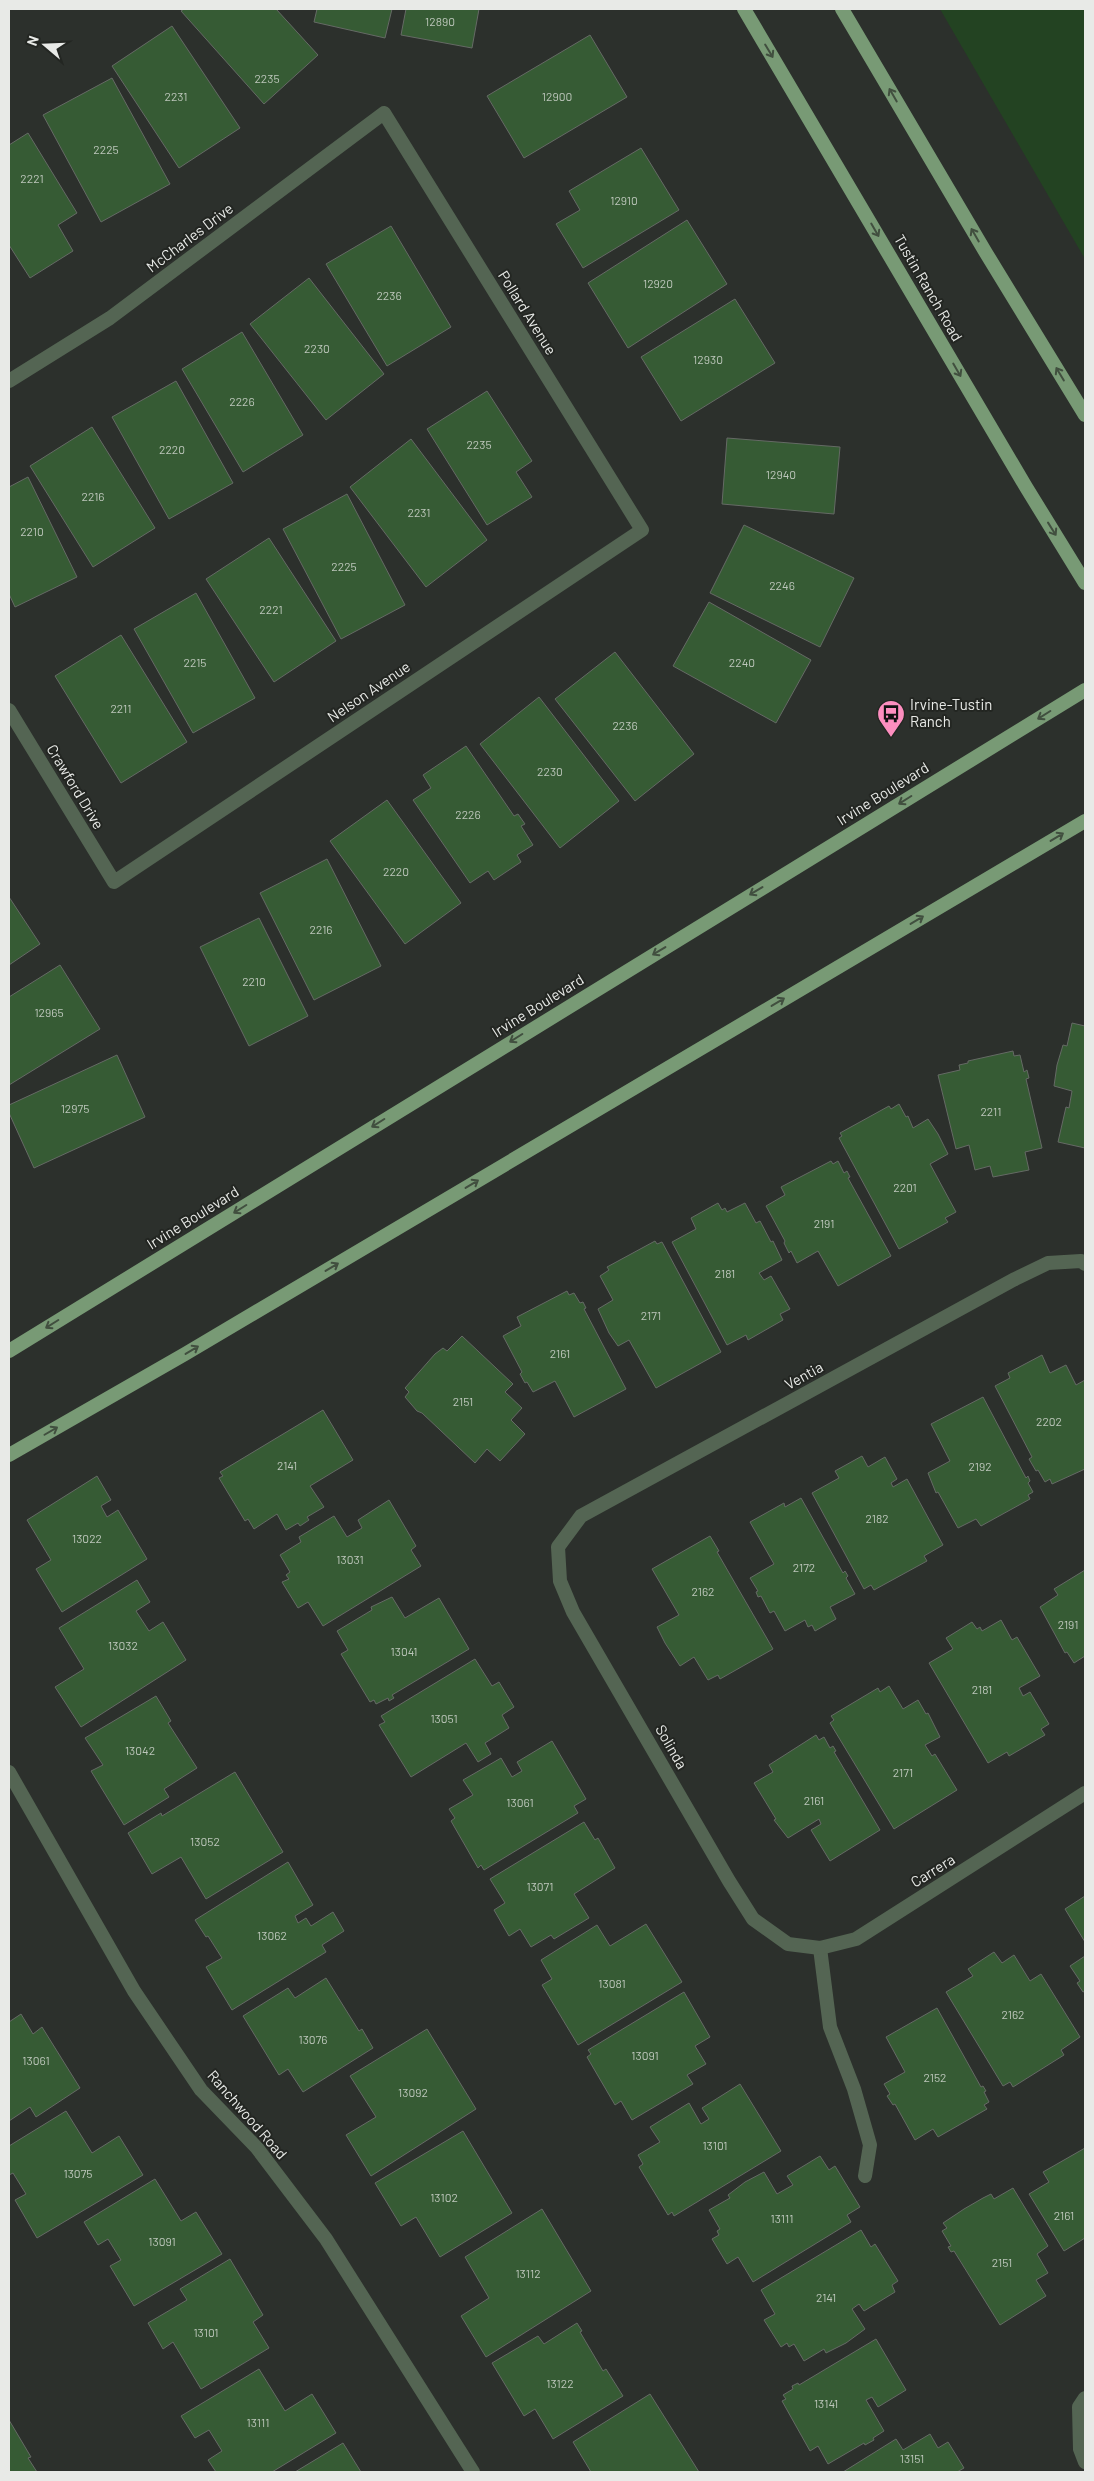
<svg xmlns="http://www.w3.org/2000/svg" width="1094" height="2481" viewBox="0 0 1094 2481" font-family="Barlow,sans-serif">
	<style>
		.green { fill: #234322 }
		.building { fill: #365b34; stroke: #656a65 }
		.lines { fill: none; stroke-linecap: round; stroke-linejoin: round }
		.service { stroke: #546553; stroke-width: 14 }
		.minor { stroke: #546553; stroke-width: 14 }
		.primary { stroke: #789a75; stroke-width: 14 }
		.oneway { stroke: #414f3f }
		.labels { text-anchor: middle; stroke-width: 4; stroke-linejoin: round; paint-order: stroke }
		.number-label { font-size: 12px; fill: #bcc6ba }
		.street-label { font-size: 15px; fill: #e8eae7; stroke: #232622 }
		.poi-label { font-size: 15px; fill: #e8eae7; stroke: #232622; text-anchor: start }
	</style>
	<rect width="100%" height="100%" fill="#2c302c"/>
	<path class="green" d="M940 9H1085V259Z"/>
	<g class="building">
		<path d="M184 9H276L318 55 264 104 181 11Z"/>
		<path d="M317 9H392L385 38 314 22Z"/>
		<path d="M406 9H479L472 48 401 35Z"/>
		<path d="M172 26 240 128 179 168 112 66Z"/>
		<path d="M590 35 627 97 524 158 487 96Z"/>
		<path d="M112 78 170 184 101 222 43 115Z"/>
		<path d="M28 133 77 213 58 225 73 251 30 278 9 245V145Z"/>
		<path d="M641 148 679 210 583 268 556 224 580 210 569 191Z"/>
		<path d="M687 220 727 284 628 348 588 283Z"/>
		<path d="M391 226 451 327 387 366 326 264Z"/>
		<path d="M309 278 384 374 326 420 250 324Z"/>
		<path d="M735 299 775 363 681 421 641 357Z"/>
		<path d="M242 332 303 435 243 472 182 369Z"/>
		<path d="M176 381 233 483 169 519 112 417Z"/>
		<path d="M487 391 532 461 516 472 532 497 487 525 427 429Z"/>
		<path d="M92 427 155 528 93 567 30 466Z"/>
		<path d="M727 438 840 447 834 514 722 504Z"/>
		<path d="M411 439 487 540 426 587 350 487Z"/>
		<path d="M28 477 77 577 15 607 9 594V487Z"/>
		<path d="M347 494 405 605 341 639 283 529Z"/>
		<path d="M744 525 854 578 820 647 710 593Z"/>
		<path d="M269 538 336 641 274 682 206 579Z"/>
		<path d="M196 593 255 698 193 733 134 629Z"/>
		<path d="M709 602 811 660 776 723 673 666Z"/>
		<path d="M121 635 187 742 121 783 55 676Z"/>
		<path d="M615 652 694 754 635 801 555 699Z"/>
		<path d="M539 697 619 801 560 848 480 744Z"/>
		<path d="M466 746 514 816 518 814 525 824 521 826 533 845 517 855 521 862 494 880 488 871 470 883 413 800 431 788 423 775Z"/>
		<path d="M387 800 461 903 405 944 330 841Z"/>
		<path d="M327 859 381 966 314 1000 260 893Z"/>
		<path d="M9 897 40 944 9 965Z"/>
		<path d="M259 918 308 1016 249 1046 200 947Z"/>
		<path d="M60 965 100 1029 9 1085V997Z"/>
		<path d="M1072 1023 1085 1026V1148L1058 1142 1066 1107 1069 1108 1072 1091 1054 1086 1057 1065 1063 1045 1067 1046Z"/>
		<path d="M1013 1051 1014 1056 1020 1055 1024 1072 1027 1070 1029 1078 1026 1079 1042 1148 1025 1152 1029 1170 993 1177 990 1166 975 1170 969 1145 956 1149 938 1075 960 1070 959 1065 968 1063V1061Z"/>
		<path d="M117 1055 145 1117 34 1168 9 1113V1105Z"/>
		<path d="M899 1104 906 1117 908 1116 913 1128 928 1119 938 1134 948 1154 930 1164 956 1212 945 1218 948 1222 899 1249 839 1138 842 1136 840 1133 889 1106 891 1109Z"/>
		<path d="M831 1161 833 1164 838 1161 844 1173 847 1171 850 1177 848 1178 891 1256 838 1286 818 1251 797 1263 791 1251 789 1253 784 1243 785 1241 766 1206 785 1195 781 1187Z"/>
		<path d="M718 1203 722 1210 725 1208 727 1212 745 1203 756 1223 760 1221 771 1242 773 1241 782 1260 759 1273 764 1280 771 1276 790 1309 780 1314 783 1320 748 1340 746 1335 727 1345 672 1242 696 1229 691 1218Z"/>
		<path d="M655 1241 657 1244 662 1242 721 1352 656 1388 629 1340 618 1346 609 1333 598 1309 613 1300 600 1276 609 1270 607 1267Z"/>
		<path d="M567 1291 569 1295 574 1293 580 1303 583 1302 586 1308 584 1309 626 1389 574 1417 555 1381 533 1392 527 1382 525 1383 520 1374 522 1372 503 1336 521 1326 517 1317Z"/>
		<path d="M462 1336 513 1384 505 1392 522 1408 511 1420 525 1434 500 1461 487 1449 475 1463 422 1413 417 1411 405 1397 409 1392 405 1388 435 1354 443 1348 447 1351Z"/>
		<path d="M1042 1355 1050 1373 1066 1365 1076 1385 1085 1380V1469L1052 1484 1050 1479 1045 1482 1038 1470 1036 1471 1029 1459 1032 1457 995 1386 1010 1378 1008 1373Z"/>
		<path d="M983 1397 1026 1478 1028 1476 1030 1481 1028 1483 1033 1492 1028 1495 1030 1499 981 1526 976 1519 958 1528 938 1492 936 1493 928 1473 950 1461 931 1424Z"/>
		<path d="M323 1410 353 1460 310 1486 324 1507 307 1517 309 1520 300 1526 298 1523 286 1530 277 1514 254 1529 248 1519 245 1521 219 1478 223 1476 220 1472Z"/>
		<path d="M862 1456 868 1467 885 1457 897 1479 891 1483 893 1487 907 1479 943 1545 924 1556 927 1561 874 1590 871 1585 864 1589 812 1493 839 1478 835 1471Z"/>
		<path d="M97 1476 111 1500 101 1506 107 1517 118 1510 147 1559 62 1612 36 1569 51 1560 27 1520Z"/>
		<path d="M801 1498 843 1573 845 1571 848 1576 846 1578 855 1594 830 1607 836 1619 815 1631 812 1625 808 1627 805 1620 785 1631 774 1611 770 1613 761 1596 758 1597 756 1592 758 1591 750 1578 774 1564 750 1522 784 1503 785 1507Z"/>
		<path d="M389 1500 416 1546 411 1550 421 1566 323 1626 308 1602 298 1608 282 1582 289 1579 286 1575 290 1572 280 1555 301 1542 299 1537 334 1516 347 1537 362 1528 358 1520Z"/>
		<path d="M710 1536 719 1551 717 1552 773 1649 720 1679 718 1675 708 1680 694 1657 680 1666 665 1643 657 1627 679 1615 652 1569Z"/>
		<path d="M1085 1570V1656L1074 1663 1067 1652 1065 1653 1040 1607 1058 1595 1054 1589Z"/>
		<path d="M137 1580 150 1602 136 1611 149 1631 163 1622 186 1660 81 1727 55 1687 84 1669 59 1628Z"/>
		<path d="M392 1597 405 1618 439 1598 469 1649 392 1695 394 1698 389 1701 388 1698 376 1704 374 1700 370 1702 341 1654 348 1650 337 1631 372 1610 371 1607Z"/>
		<path d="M1001 1620 1012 1640 1017 1637 1040 1676 1019 1688 1023 1696 1030 1692 1049 1724 1041 1729 1045 1735 1009 1756 1007 1752 988 1763 929 1663 953 1649 946 1638 972 1622 977 1629 980 1627 982 1631Z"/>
		<path d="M475 1659 492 1686 499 1682 514 1707 502 1715 509 1728 485 1743 491 1754 478 1762 466 1743 411 1777 379 1725 385 1722 381 1716Z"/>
		<path d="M889 1686 903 1709 918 1700 926 1714 928 1713 940 1737 925 1745 932 1756 935 1754 957 1790 894 1829 830 1723 834 1720 831 1716 878 1688 880 1692Z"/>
		<path d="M156 1696 171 1721 168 1723 197 1768 164 1789 169 1797 124 1825 91 1771 103 1765 85 1738Z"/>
		<path d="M816 1735 819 1740 824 1737 830 1748 833 1746 836 1751 834 1752 880 1830 830 1861 811 1830 821 1824 819 1819 788 1838 774 1820 776 1819 754 1783 773 1772 769 1765Z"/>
		<path d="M552 1741 586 1799 574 1806 578 1813 484 1870 481 1865 478 1868 451 1821 455 1818 449 1809 473 1795 463 1780 501 1758 512 1777 522 1771 517 1762Z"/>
		<path d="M235 1772 283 1852 206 1899 181 1857 152 1874 128 1833 161 1813 162 1816Z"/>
		<path d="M584 1822 595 1840 598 1838 615 1868 574 1894 589 1918 554 1939 551 1935 531 1947 520 1929 509 1936 494 1910 505 1903 490 1879Z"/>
		<path d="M288 1862 313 1905 295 1916 298 1923 306 1918 311 1926 333 1912 344 1931 322 1945 326 1952 232 2010 206 1967 222 1958 208 1936 206 1937 195 1920Z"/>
		<path d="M1085 1896V1942L1065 1909Z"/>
		<path d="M646 1924 682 1982 578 2045 542 1985 552 1979 541 1960 597 1925 610 1946Z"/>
		<path d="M994 1952 1002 1963 1014 1955 1030 1981 1041 1974 1080 2037 1061 2050 1064 2055 1013 2087 1010 2082 1003 2086 946 1992 973 1976 968 1969Z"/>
		<path d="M1085 1956V1991L1083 1992 1077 1983 1080 1981 1070 1966Z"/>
		<path d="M326 1978 359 2031 362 2029 373 2048 303 2092 288 2069 279 2075 243 2016 288 1988 295 1998Z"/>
		<path d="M684 1992 710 2037 695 2046 706 2064 687 2075 693 2084 632 2120 621 2101 615 2105 587 2057 591 2054 588 2050Z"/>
		<path d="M937 2008 981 2087 983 2086 986 2091 984 2092 989 2102 984 2105 987 2109 938 2137 933 2129 915 2140 895 2104 893 2105 887 2096 890 2094 884 2084 905 2072 886 2037Z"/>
		<path d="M21 2014 33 2034 42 2027 80 2088 36 2117 30 2107 9 2121V2022Z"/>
		<path d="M427 2029 476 2109 371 2176 346 2135 376 2117 350 2076Z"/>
		<path d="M740 2084 781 2151 674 2216 672 2212 668 2215 639 2167 643 2164 638 2155 660 2142 650 2127 689 2103 701 2124 709 2119 702 2108Z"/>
		<path d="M66 2111 92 2153 119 2136 143 2175 37 2238 15 2200 26 2194 13 2173 9 2175V2146Z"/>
		<path d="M463 2131 512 2213 440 2257 416 2217 401 2226 375 2183Z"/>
		<path d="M1085 2148V2238L1064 2251 1029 2194 1049 2182 1043 2172Z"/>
		<path d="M820 2156 829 2170 835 2166 860 2207 847 2215 851 2222 753 2282 738 2257 727 2264 712 2239 719 2235 717 2231 720 2229 709 2210 730 2198 728 2195 745 2182 764 2172 777 2194 793 2185 787 2176Z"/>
		<path d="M155 2179 181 2221 196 2212 222 2254 134 2306 110 2266 121 2260 108 2239 98 2245 84 2222Z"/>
		<path d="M1013 2188 1048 2246 1037 2254 1048 2273 1036 2280 1046 2296 1000 2325 954 2251 951 2252 948 2247 951 2246 942 2231 947 2228 943 2223 964 2209 983 2198 991 2194 994 2199Z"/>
		<path d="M542 2209 591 2291 486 2357 461 2316 489 2298 465 2257Z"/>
		<path d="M861 2230 871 2247 875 2244 898 2281 892 2285 895 2292 864 2311 859 2304 852 2309 865 2329 846 2343 826 2353 824 2349 804 2361 794 2344 789 2347 787 2343 781 2347 764 2320 775 2314 761 2290Z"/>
		<path d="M230 2259 263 2315 253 2322 269 2348 201 2389 173 2342 163 2349 148 2323 187 2300 180 2289Z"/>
		<path d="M577 2323 582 2331 580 2332 603 2371 606 2369 623 2396 553 2439 535 2409 524 2416 492 2363 538 2336 544 2344Z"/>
		<path d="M876 2339 906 2390 878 2407 872 2397 866 2400 884 2431 873 2438 874 2440 865 2445 864 2443 828 2464 818 2446 810 2451 782 2401 786 2399 783 2395 793 2389 792 2386 798 2383 799 2385Z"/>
		<path d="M259 2369 285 2411 312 2394 336 2433 272 2472H216L208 2460 222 2451 209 2430 195 2438 181 2416Z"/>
		<path d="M650 2394 699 2472H591L573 2442Z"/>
		<path d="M9 2420 31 2457 28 2458 37 2472H9Z"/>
		<path d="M930 2434 938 2448 948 2442 964 2468 957 2472H843L896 2439 903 2450Z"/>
		<path d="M343 2443 361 2472H295Z"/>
	</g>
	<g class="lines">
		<path class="service" d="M820 1948 830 2027 854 2089 870 2145 865 2176"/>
		<g class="minor">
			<path d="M9 381 110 318 384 113 642 530 114 882 9 710"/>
			<path d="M1085 1264 1081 1261 1048 1263 1015 1279 581 1516 558 1547 560 1581 573 1612 729 1881 753 1919 788 1944 820 1948 856 1939 1085 1793"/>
			<path d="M9 1772 134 1991 201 2090 257 2148 326 2239 473 2472"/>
			<path d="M1085 2398 1079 2407 1080 2449 1085 2462"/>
		</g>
		<g class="primary">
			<path d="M744 9 1026 487 1085 583"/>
			<path d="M842 9 986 253 1085 415"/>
			<path d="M9 1351 1085 690"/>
			<path d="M9 1455 185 1354 1085 821"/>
		</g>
	</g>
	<defs><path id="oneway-shaft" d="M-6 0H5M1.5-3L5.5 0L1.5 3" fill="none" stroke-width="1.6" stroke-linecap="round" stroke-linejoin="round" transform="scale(1.25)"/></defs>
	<g class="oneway">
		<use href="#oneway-shaft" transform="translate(769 51) rotate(59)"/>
		<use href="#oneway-shaft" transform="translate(893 95) rotate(-120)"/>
		<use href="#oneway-shaft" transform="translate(875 230) rotate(60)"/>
		<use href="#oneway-shaft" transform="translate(975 235) rotate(-120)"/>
		<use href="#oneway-shaft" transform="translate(957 370) rotate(60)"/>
		<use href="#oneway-shaft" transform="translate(1060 374) rotate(-121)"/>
		<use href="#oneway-shaft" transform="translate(1052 529) rotate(58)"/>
		<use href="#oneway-shaft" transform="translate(1044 715) rotate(148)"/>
		<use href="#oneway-shaft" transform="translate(905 800) rotate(148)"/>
		<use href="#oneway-shaft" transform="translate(1057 837) rotate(-31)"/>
		<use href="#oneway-shaft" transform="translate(756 891) rotate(149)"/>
		<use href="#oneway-shaft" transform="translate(917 920) rotate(-31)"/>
		<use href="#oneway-shaft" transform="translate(659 951) rotate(149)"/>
		<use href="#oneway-shaft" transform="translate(778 1002) rotate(-31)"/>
		<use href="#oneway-shaft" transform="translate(516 1038) rotate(148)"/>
		<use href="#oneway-shaft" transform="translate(378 1123) rotate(148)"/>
		<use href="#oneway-shaft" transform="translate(472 1184) rotate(-31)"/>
		<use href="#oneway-shaft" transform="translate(240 1209) rotate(148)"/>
		<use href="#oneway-shaft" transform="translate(332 1267) rotate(-31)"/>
		<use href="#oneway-shaft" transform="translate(52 1324) rotate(148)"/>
		<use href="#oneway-shaft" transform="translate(192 1350) rotate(-31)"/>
		<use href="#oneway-shaft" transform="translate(51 1431) rotate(-30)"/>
	</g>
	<defs>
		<symbol id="bus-pin" viewBox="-11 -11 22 30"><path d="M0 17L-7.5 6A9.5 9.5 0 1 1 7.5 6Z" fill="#fd8ebf" stroke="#232622"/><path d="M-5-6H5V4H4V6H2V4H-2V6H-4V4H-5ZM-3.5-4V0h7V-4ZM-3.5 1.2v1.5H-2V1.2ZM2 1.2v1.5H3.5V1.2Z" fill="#111"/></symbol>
	</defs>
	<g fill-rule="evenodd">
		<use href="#bus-pin" x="875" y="698" width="32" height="43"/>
	</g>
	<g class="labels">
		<g class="number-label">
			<text x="440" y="26">12890</text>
			<text x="267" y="83">2235</text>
			<text x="176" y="101">2231</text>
			<text x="557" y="101">12900</text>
			<text x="106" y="154">2225</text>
			<text x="32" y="183">2221</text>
			<text x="624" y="205">12910</text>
			<text x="658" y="288">12920</text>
			<text x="389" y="300">2236</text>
			<text x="317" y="353">2230</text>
			<text x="708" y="364">12930</text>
			<text x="242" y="406">2226</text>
			<text x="479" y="449">2235</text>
			<text x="172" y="454">2220</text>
			<text x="781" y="479">12940</text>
			<text x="93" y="501">2216</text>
			<text x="419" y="517">2231</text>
			<text x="32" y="536">2210</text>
			<text x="344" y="571">2225</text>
			<text x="782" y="590">2246</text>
			<text x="271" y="614">2221</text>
			<text x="195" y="667">2215</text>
			<text x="742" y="667">2240</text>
			<text x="121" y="713">2211</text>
			<text x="625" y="730">2236</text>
			<text x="550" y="776">2230</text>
			<text x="468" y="819">2226</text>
			<text x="396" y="876">2220</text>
			<text x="321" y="934">2216</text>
			<text x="254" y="986">2210</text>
			<text x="49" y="1017">12965</text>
			<text x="75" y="1113">12975</text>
			<text x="991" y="1116">2211</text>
			<text x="905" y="1192">2201</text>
			<text x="824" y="1228">2191</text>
			<text x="725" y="1278">2181</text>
			<text x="651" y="1320">2171</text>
			<text x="560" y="1358">2161</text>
			<text x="463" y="1406">2151</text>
			<text x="1049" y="1426">2202</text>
			<text x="287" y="1470">2141</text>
			<text x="980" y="1471">2192</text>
			<text x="877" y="1523">2182</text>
			<text x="87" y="1543">13022</text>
			<text x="350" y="1564">13031</text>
			<text x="804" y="1572">2172</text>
			<text x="703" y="1596">2162</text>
			<text x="1068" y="1629">2191</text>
			<text x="123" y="1650">13032</text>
			<text x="404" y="1656">13041</text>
			<text x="982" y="1694">2181</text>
			<text x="444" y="1723">13051</text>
			<text x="140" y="1755">13042</text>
			<text x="903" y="1777">2171</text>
			<text x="814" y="1805">2161</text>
			<text x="520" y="1807">13061</text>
			<text x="205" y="1846">13052</text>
			<text x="540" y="1891">13071</text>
			<text x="272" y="1940">13062</text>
			<text x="612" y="1988">13081</text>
			<text x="1013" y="2019">2162</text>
			<text x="313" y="2044">13076</text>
			<text x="645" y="2060">13091</text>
			<text x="36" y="2065">13061</text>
			<text x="935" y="2082">2152</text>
			<text x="413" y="2097">13092</text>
			<text x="715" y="2150">13101</text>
			<text x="78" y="2178">13075</text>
			<text x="444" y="2202">13102</text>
			<text x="1064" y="2220">2161</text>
			<text x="782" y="2223">13111</text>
			<text x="162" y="2246">13091</text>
			<text x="1002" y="2267">2151</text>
			<text x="528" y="2278">13112</text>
			<text x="826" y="2302">2141</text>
			<text x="206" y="2337">13101</text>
			<text x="560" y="2388">13122</text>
			<text x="826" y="2408">13141</text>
			<text x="258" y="2427">13111</text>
			<text x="912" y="2463">13151</text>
		</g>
		<g class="street-label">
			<text transform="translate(190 238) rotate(-37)" y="5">McCharles Drive</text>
			<text transform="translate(928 288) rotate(60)" y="5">Tustin Ranch Road</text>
			<text transform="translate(527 313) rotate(58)" y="5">Pollard Avenue</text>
			<text transform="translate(369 692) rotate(-34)" y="5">Nelson Avenue</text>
			<text transform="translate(75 787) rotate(59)" y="5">Crawford Drive</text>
			<text transform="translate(883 794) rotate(-32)" y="5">Irvine Boulevard</text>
			<text transform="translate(538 1006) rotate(-32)" y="5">Irvine Boulevard</text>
			<text transform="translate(193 1218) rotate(-32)" y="5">Irvine Boulevard</text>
			<text transform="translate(804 1376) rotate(-29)" y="5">Ventia</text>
			<text transform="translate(671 1747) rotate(60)" y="5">Solinda</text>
			<text transform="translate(933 1871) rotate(-32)" y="5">Carrera</text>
			<text transform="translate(247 2115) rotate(49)" y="5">Ranchwood Road</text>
		</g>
		<g class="poi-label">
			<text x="910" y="710">Irvine-Tustin<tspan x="910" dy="17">Ranch</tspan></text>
		</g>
	</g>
	<rect width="1094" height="2481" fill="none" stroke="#e8eae7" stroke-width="20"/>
	<g transform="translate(45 45) rotate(289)" stroke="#232622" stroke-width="4" paint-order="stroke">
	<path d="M0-4L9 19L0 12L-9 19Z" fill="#e8eae7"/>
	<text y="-8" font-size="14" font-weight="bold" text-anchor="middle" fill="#e8eae7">N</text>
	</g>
</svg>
